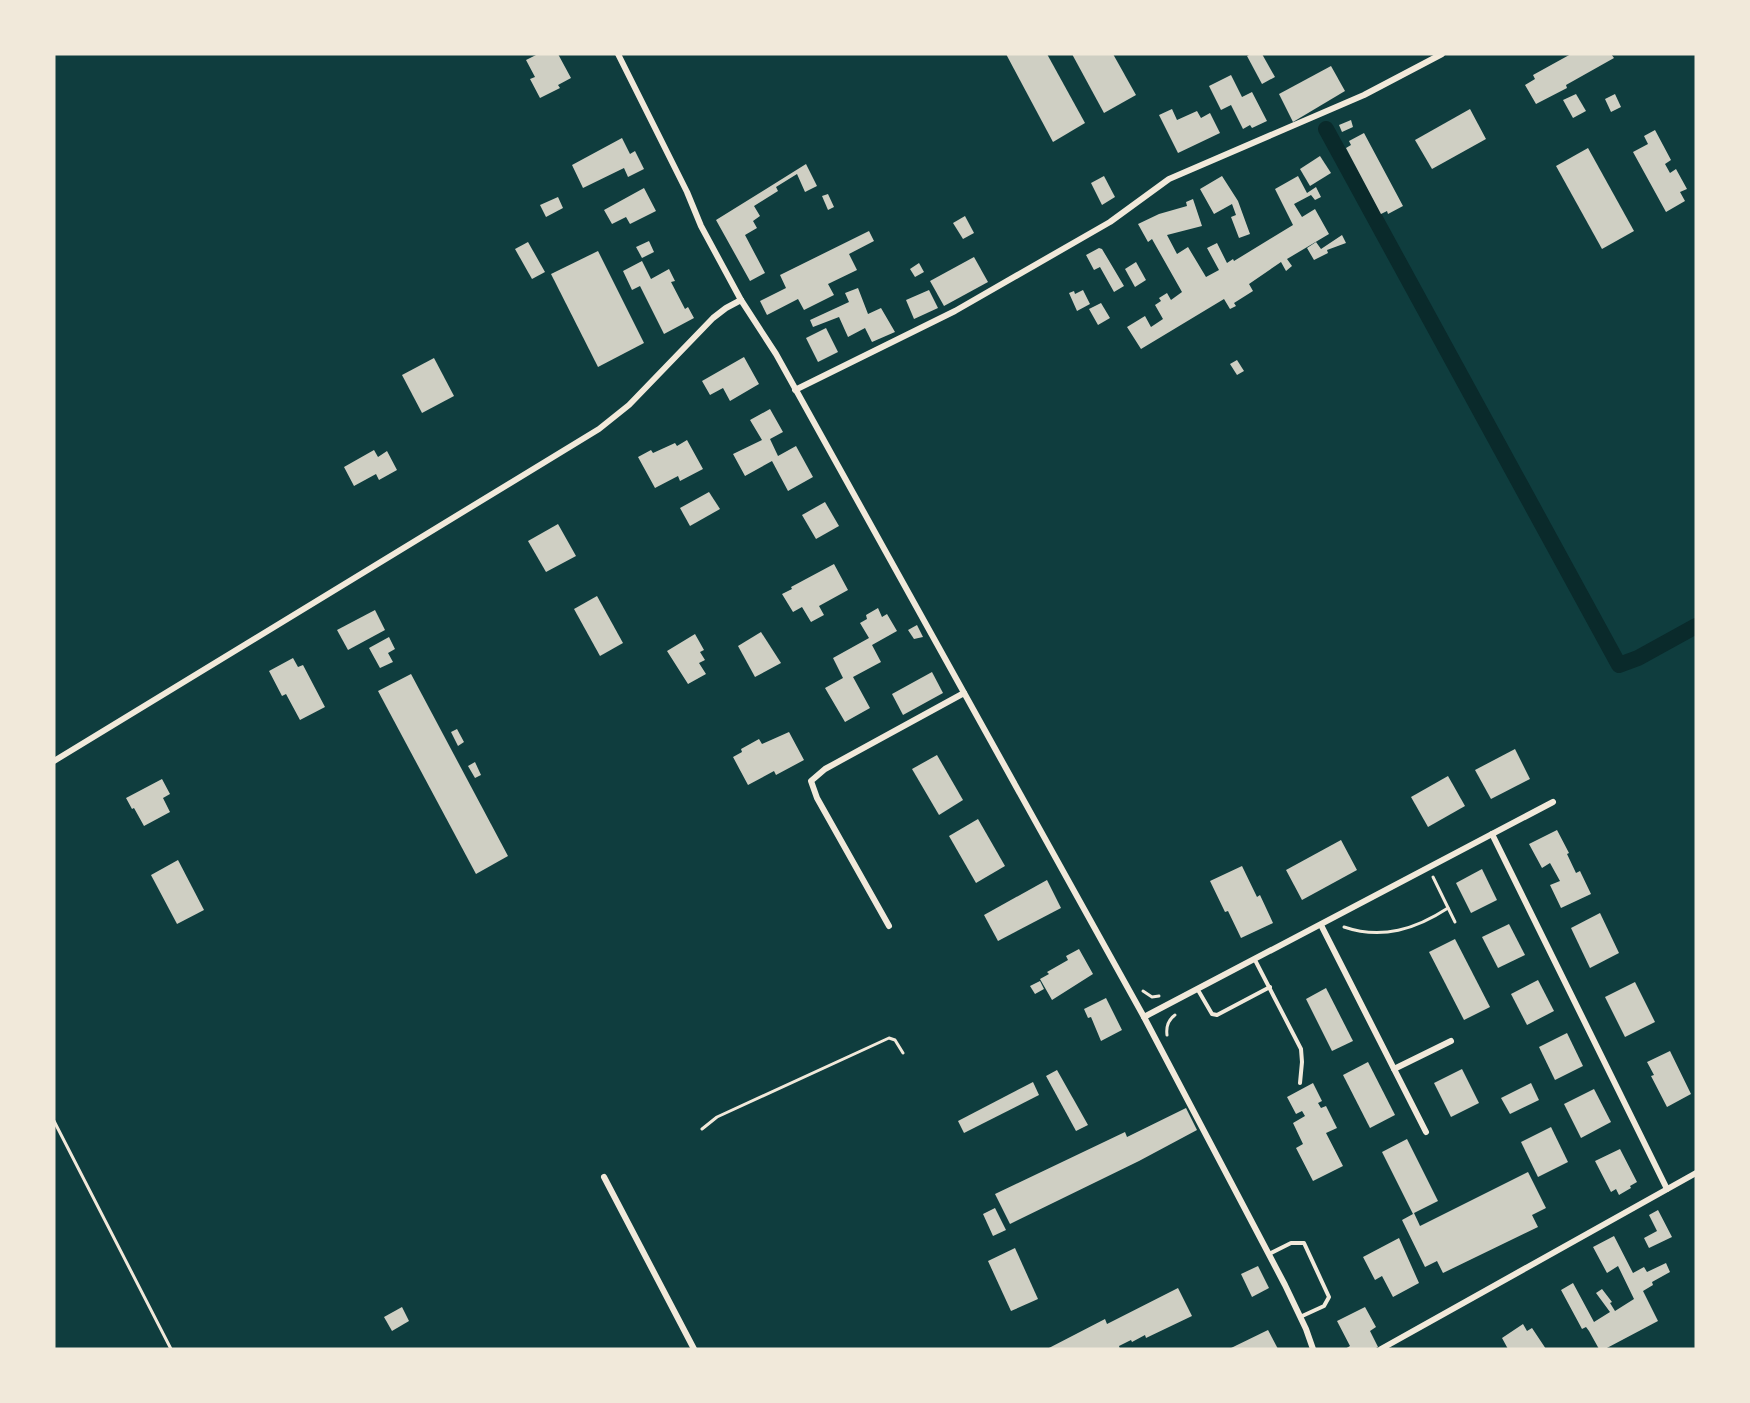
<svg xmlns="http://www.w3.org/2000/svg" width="1750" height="1403" viewBox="0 0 1750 1403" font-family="Jost,sans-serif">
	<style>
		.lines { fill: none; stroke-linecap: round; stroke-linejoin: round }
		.canal { stroke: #0a2a2b; stroke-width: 16 }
		.building { fill: #cfcfc3 }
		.path { stroke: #f1e9da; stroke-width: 3 }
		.service { stroke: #f1e9da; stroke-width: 4 }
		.minor { stroke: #f1e9da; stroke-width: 6 }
	</style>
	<rect width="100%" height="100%" fill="#0f3d3e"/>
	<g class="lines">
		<path class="canal" d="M1326 129 1619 665 1638 658 1696 626"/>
	</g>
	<g class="building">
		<path d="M538 54H558L571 78 558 85 560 88 540 98 530 79 535 77 526 60Z"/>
		<path d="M1006 54H1047L1085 123 1053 142Z"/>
		<path d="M1072 54H1113L1136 95 1104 113Z"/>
		<path d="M1251 54H1262L1275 77 1262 84 1247 56Z"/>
		<path d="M1571 54H1611L1614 58 1566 85 1567 88 1536 104 1525 85 1535 79 1533 75Z"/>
		<path d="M1331 66 1345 91 1293 122 1279 94Z"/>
		<path d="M1231 75 1242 97 1252 92 1267 121 1252 128 1250 125 1243 129 1231 105 1221 110 1209 86Z"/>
		<path d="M1576 94 1586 111 1573 118 1563 100Z"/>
		<path d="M1615 94 1621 107 1611 112 1605 99Z"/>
		<path d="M1172 109 1177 120 1197 111 1201 118 1210 113 1220 133 1178 153 1159 115Z"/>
		<path d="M1470 109 1486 139 1432 169 1415 140Z"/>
		<path d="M1351 120 1353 127 1342 132 1339 125Z"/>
		<path d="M1655 130 1671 160 1665 164 1670 173 1676 169 1687 189 1680 192 1685 201 1666 212 1633 152 1648 144 1644 136Z"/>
		<path d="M1364 133 1403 206 1388 214 1387 211 1381 214 1346 148 1351 145 1349 141Z"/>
		<path d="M622 138 630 154 635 151 644 169 628 177 624 168 583 188 572 165Z"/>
		<path d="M1588 148 1634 231 1602 249 1556 166Z"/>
		<path d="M1320 156 1331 173 1310 186 1300 169Z"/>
		<path d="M806 164 817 186 805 192 797 174 776 187 778 191 754 206 760 216 753 221 757 228 745 235 765 273 750 281 716 220Z"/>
		<path d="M1104 176 1115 197 1102 205 1091 183Z"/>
		<path d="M1222 176 1238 201 1250 234 1239 238 1231 217 1236 215 1232 204 1214 214 1200 189Z"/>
		<path d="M1298 176 1307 193 1316 187 1321 197 1315 200 1311 195 1294 204 1302 217 1315 209 1329 234 1287 259 1292 266 1286 271 1281 262 1249 284 1253 291 1234 303 1236 306 1230 309 1224 299 1141 349 1127 327 1145 316 1151 327 1163 319 1155 305 1161 301 1159 298 1167 293 1171 300 1182 292 1152 239 1148 242 1138 224 1159 214 1187 206 1186 202 1193 199 1202 226 1167 235 1177 254 1188 247 1206 277 1219 270 1207 248 1217 243 1227 263 1233 259 1234 261 1293 225 1275 189Z"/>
		<path d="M644 188 656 211 630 224 626 217 612 224 604 210Z"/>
		<path d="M828 194 834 207 828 210 822 196Z"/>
		<path d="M558 197 563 208 546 217 540 205Z"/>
		<path d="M965 216 974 233 963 239 953 223Z"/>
		<path d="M869 231 874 241 849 254 857 270 828 284 834 295 804 310 798 299 767 315 760 301 786 288 780 275Z"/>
		<path d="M1342 235 1346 243 1327 250 1328 253 1314 260 1307 248 1316 242 1321 249Z"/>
		<path d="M649 241 654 252 642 258 636 247Z"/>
		<path d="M528 242 545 272 532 279 515 249Z"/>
		<path d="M1099 248 1102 249 1124 286 1114 292 1100 267 1094 270 1086 255Z"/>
		<path d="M598 251 644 343 598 367 551 274Z"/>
		<path d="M974 257 988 282 944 306 930 281Z"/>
		<path d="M642 261 651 279 669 269 675 281 671 282 685 309 688 307 694 318 664 334 640 286 632 290 623 271Z"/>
		<path d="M1136 262 1146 280 1135 287 1125 269Z"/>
		<path d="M919 263 924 272 915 277 910 269Z"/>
		<path d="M858 288 868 314 881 308 895 332 872 342 865 328 848 337 839 317 813 327 810 320 849 302 845 293Z"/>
		<path d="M929 290 938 308 914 319 906 300Z"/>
		<path d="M1083 290 1090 304 1077 311 1069 293 1074 291 1075 294Z"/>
		<path d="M1101 303 1110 318 1098 325 1089 309Z"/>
		<path d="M826 328 838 352 818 362 806 338Z"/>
		<path d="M744 357 759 384 730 401 723 388 710 395 702 381Z"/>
		<path d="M434 358 454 396 422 413 402 375Z"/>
		<path d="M1237 360 1244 371 1237 375 1230 364Z"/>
		<path d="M770 409 783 432 770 439 778 456 796 446 813 477 788 491 772 461 745 476 733 454 762 440 750 420Z"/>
		<path d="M687 440 703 469 680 481 678 476 655 488 638 457 651 450 653 453 675 443 677 446Z"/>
		<path d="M374 450 378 457 387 451 397 470 379 480 376 474 354 486 344 467Z"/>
		<path d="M709 492 720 509 690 526 680 508Z"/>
		<path d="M825 502 839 526 816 539 802 515Z"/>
		<path d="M558 524 576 556 546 572 528 541Z"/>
		<path d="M834 564 848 590 819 606 824 615 811 622 802 607 793 612 782 594 792 589 791 587Z"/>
		<path d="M597 596 623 643 600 656 574 609Z"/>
		<path d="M878 608 882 617 887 614 897 631 872 645 881 662 853 677 870 708 845 722 825 688 843 678 833 658 869 638 860 623 867 619 866 615Z"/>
		<path d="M375 610 385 630 348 650 337 630Z"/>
		<path d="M917 625 923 637 914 639 908 630Z"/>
		<path d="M761 632 781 663 755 677 738 646Z"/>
		<path d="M695 634 704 650 700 652 705 660 699 663 706 674 688 684 667 651Z"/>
		<path d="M389 637 395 649 388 653 393 662 380 668 369 648Z"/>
		<path d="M293 658 298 667 303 665 325 707 300 720 286 694 282 696 269 671Z"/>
		<path d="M932 672 943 693 903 715 892 694Z"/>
		<path d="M411 674 508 856 476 874 378 691Z"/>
		<path d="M457 729 464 742 458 746 451 732Z"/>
		<path d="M789 732 804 760 776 775 774 771 748 785 733 757 742 752 741 749 759 739 762 744Z"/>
		<path d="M1515 749 1530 779 1491 799 1475 770Z"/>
		<path d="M937 755 963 800 939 815 912 769Z"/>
		<path d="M475 762 481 775 475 778 468 766Z"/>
		<path d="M1448 776 1465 806 1428 827 1411 797Z"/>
		<path d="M162 779 170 794 163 798 170 812 144 826 134 808 132 809 126 798Z"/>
		<path d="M978 819 1005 866 976 883 949 836Z"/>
		<path d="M1557 830 1569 853 1567 854 1576 873 1580 871 1591 894 1561 908 1550 885 1560 881 1550 863 1542 868 1529 844Z"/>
		<path d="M1341 840 1357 870 1302 900 1286 870Z"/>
		<path d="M178 860 204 910 177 924 151 875Z"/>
		<path d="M1242 866 1257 897 1260 895 1273 923 1241 938 1228 911 1225 912 1210 881Z"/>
		<path d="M1482 869 1497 900 1471 913 1456 883Z"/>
		<path d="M1047 880 1061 908 998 941 984 915Z"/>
		<path d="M1600 913 1619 953 1590 968 1571 928Z"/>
		<path d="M1509 924 1525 955 1498 968 1482 937Z"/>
		<path d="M1455 939 1490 1007 1464 1020 1429 952Z"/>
		<path d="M1079 949 1093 974 1052 1000 1040 979 1049 974 1047 972 1068 960 1066 956Z"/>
		<path d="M1538 980 1554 1011 1527 1025 1511 994Z"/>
		<path d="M1040 981 1044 989 1035 994 1030 986Z"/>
		<path d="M1635 982 1655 1022 1625 1037 1605 997Z"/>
		<path d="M1326 988 1353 1041 1332 1051 1306 999Z"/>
		<path d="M1106 998 1122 1030 1101 1041 1091 1017 1088 1018 1084 1009Z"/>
		<path d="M1567 1033 1583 1066 1555 1080 1539 1047Z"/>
		<path d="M1670 1051 1691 1094 1667 1107 1651 1076 1654 1075 1647 1062Z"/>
		<path d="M1368 1062 1395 1115 1370 1128 1343 1075Z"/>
		<path d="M1462 1069 1479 1103 1451 1117 1434 1083Z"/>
		<path d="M1057 1070 1088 1125 1076 1131 1046 1076Z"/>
		<path d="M1033 1082 1039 1095 964 1133 958 1121Z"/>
		<path d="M1313 1083 1322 1101 1318 1103 1321 1108 1326 1106 1337 1128 1326 1133 1343 1166 1313 1181 1296 1148 1303 1144 1293 1123 1305 1116 1302 1111 1296 1114 1287 1097Z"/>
		<path d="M1531 1083 1539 1100 1510 1114 1501 1098Z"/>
		<path d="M1594 1089 1611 1122 1581 1138 1564 1104Z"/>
		<path d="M1186 1108 1197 1130 1139 1161 1010 1224 995 1194 1125 1132 1127 1137Z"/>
		<path d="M1551 1127 1568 1162 1538 1177 1521 1142Z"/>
		<path d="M1407 1139 1438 1201 1414 1213 1420 1226 1528 1172 1546 1208 1532 1215 1538 1227 1443 1273 1437 1261 1425 1267 1402 1220 1413 1214 1382 1152Z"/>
		<path d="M1620 1149 1637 1182 1630 1186 1631 1188 1619 1195 1616 1189 1611 1192 1595 1161Z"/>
		<path d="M995 1208 1006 1230 993 1236 983 1214Z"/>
		<path d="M1658 1210 1672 1237 1649 1248 1644 1238 1657 1231 1649 1215Z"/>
		<path d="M1614 1236 1633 1273 1644 1267 1647 1272 1666 1263 1670 1272 1652 1282 1653 1285 1643 1291 1658 1321 1605 1349H1599L1589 1331 1586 1327 1582 1329 1561 1290 1573 1283 1594 1322 1610 1312 1596 1293 1602 1289 1612 1302 1610 1303 1615 1311 1634 1299 1618 1266 1607 1273 1593 1247Z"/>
		<path d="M1399 1238 1419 1283 1393 1297 1382 1276 1375 1280 1363 1257Z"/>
		<path d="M1015 1248 1038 1299 1011 1311 988 1261Z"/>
		<path d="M1258 1266 1269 1288 1252 1297 1241 1274Z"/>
		<path d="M1178 1288 1192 1316 1146 1338 1145 1335 1132 1342 1131 1340 1119 1346 1120 1349H1047L1105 1319 1107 1324Z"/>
		<path d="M402 1307 409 1321 392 1331 384 1317Z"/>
		<path d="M1365 1307 1376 1327 1370 1331 1378 1347 1374 1349H1345L1350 1346 1337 1321Z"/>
		<path d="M1523 1324 1527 1331 1532 1328 1546 1349H1508L1502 1338Z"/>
		<path d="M1268 1330 1278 1349H1229Z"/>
	</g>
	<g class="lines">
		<g class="path">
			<path d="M1433 877 1455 922"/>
			<path d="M1344 927C1382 940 1416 929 1448 908"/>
			<path d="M1143 991 1152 997 1159 996"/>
			<path d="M1167 1035C1166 1027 1168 1020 1175 1015"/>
			<path d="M54 1121 171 1349"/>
			<path d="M702 1129 717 1117 889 1038 895 1040 903 1053"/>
		</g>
		<g class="service">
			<path d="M1255 960 1301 1049 1302 1062 1300 1083"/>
			<path d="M1198 990 1212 1014 1217 1015 1270 987"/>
			<path d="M1269 1254 1291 1243H1304L1329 1297 1324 1306 1300 1317"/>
		</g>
		<g class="minor">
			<path d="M618 54 687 192 701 226 741 300 776 354 1144 1017 1285 1285 1306 1329 1313 1349"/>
			<path d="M795 390 955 311 1110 222 1169 179 1364 95 1442 54"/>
			<path d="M54 761 599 429 629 405 713 318 726 308 741 300"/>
			<path d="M1492 834 1667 1189"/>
			<path d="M1321 925 1426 1132"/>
			<path d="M889 926 817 798 811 781 825 769 964 693"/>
			<path d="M1144 1017 1553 802"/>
			<path d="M1394 1069 1451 1041"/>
			<path d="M604 1177 694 1349"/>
			<path d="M1381 1349 1696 1173"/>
		</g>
	</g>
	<rect width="1750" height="1403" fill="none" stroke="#f1e9da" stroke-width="111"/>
</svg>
